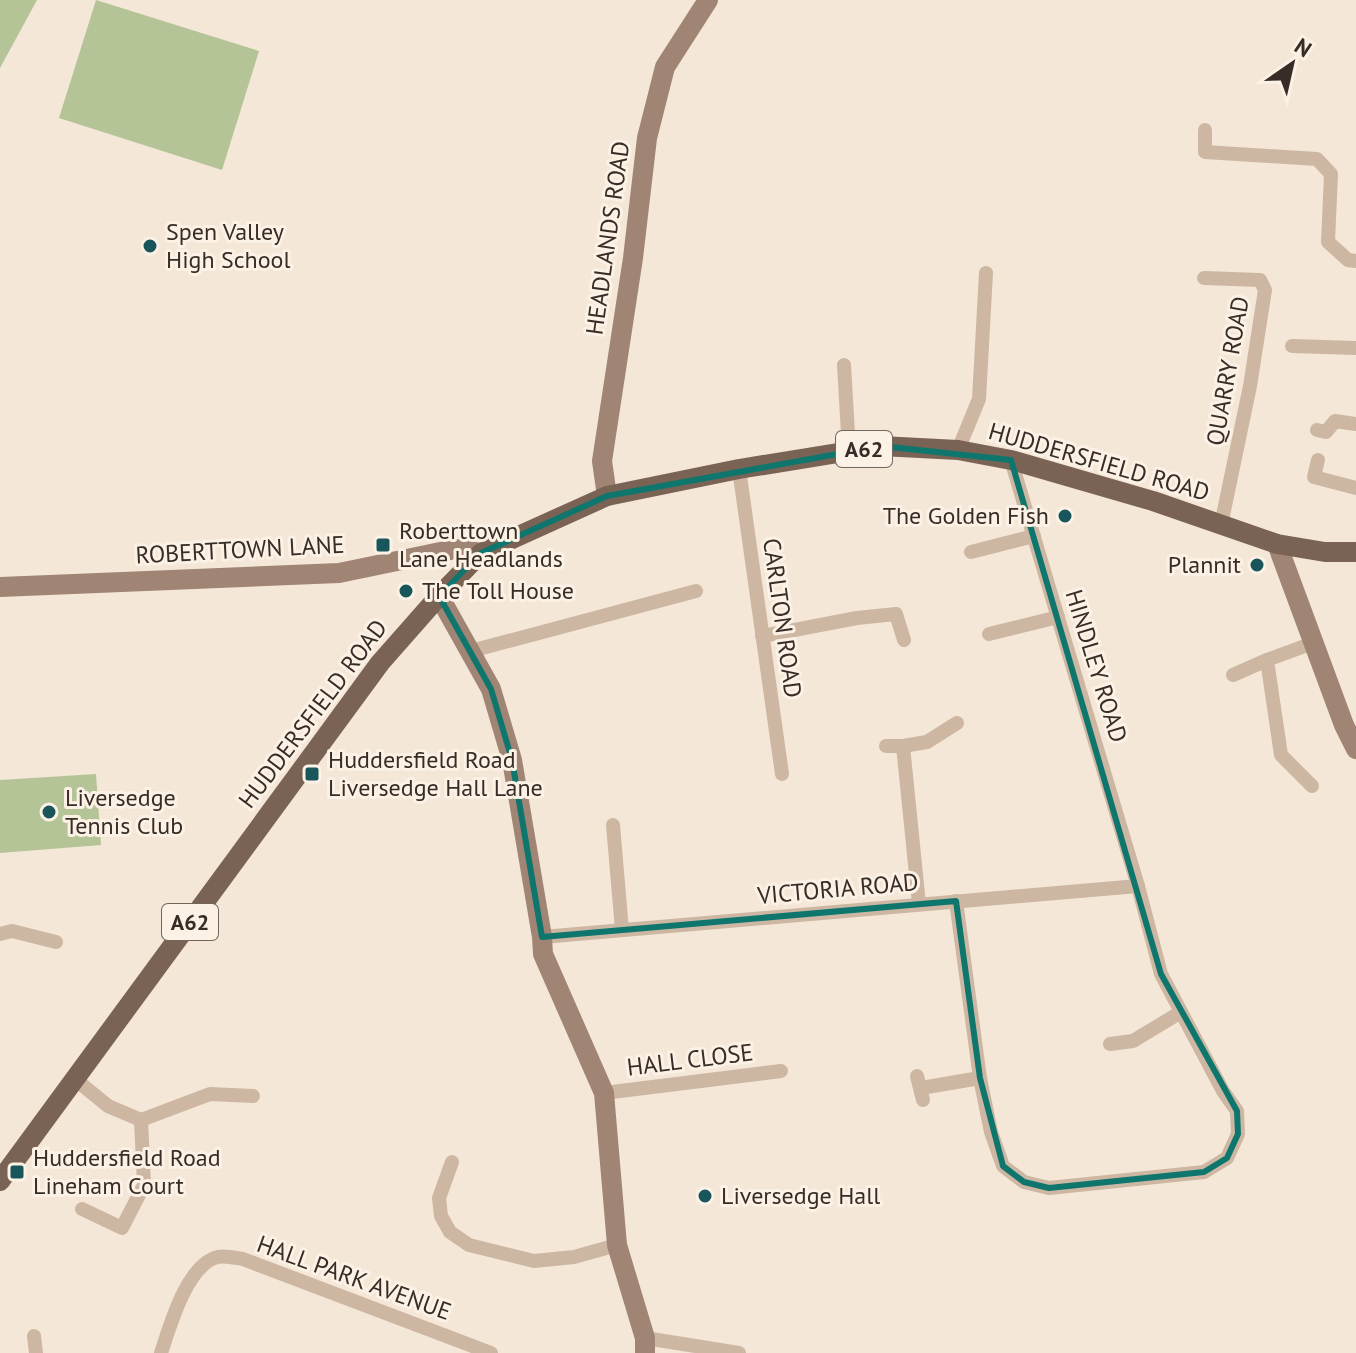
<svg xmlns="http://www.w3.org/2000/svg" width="1356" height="1353" viewBox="0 0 1356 1353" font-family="'PT Sans',sans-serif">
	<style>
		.green { fill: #b4c497 }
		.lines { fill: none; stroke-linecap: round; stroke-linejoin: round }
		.street { stroke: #cdb7a3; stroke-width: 14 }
		.secondary { stroke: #a08574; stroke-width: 20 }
		.primary { stroke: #7a6355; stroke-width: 20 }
		.marked { fill: none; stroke: #0f766e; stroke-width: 6; stroke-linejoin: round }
		.poi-dot { fill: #18565c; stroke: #fbf1e5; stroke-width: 3 }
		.labels { text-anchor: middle; stroke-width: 6; stroke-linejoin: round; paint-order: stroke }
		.shield { fill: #fbf1e5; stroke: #72675f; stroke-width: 2 }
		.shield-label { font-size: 22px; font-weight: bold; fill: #372c26 }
		.poi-label { font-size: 24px; fill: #372c26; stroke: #fbf1e5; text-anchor: start }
		.street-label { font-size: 24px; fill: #372c26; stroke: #fbf1e5 }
	</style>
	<rect width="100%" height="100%" fill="#f4e7d8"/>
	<g class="green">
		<path d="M0 0H37L0 68Z"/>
		<path d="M96 0 259 51 222 170 59 118Z"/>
		<path d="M96 774 101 845 0 853V780Z"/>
	</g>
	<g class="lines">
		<g class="street">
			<path d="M1205 130V152L1317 159 1331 174 1328 242 1348 260 1356 261"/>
			<path d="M1204 278 1260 280 1265 290 1250 386 1221 525"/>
			<path d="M1292 346 1356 348"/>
			<path d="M844 365 849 451"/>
			<path d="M1317 430 1326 432 1335 421 1356 424"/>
			<path d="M958 450 979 399 986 273"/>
			<path d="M1318 460 1314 477 1356 488"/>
			<path d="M739 469 782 774"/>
			<path d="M971 552 1034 536"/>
			<path d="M989 634 1058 617"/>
			<path d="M762 636 857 618 896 614 904 640"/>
			<path d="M471 651 696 591"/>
			<path d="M1233 675 1267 660"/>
			<path d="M886 746H903L927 742 957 723"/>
			<path d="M903 746 919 904"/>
			<path d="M1312 786 1281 755 1267 660 1313 643"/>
			<path d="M613 825 622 930"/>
			<path d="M956 901 980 1078 991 1132 1003 1166 1024 1182 1049 1188 1204 1172 1227 1158 1238 1134 1237 1111 1223 1091 1161 974 1138 886 1011 460"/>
			<path d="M0 934 12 931 56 942"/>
			<path d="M542 937 1138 886"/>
			<path d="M1110 1044 1133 1041 1181 1012"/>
			<path d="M917 1076 923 1100"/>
			<path d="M75 1079 108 1106 141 1120 210 1094 253 1096"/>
			<path d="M921 1088 980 1078"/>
			<path d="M604 1093 781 1071"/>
			<path d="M452 1162 439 1198 441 1216 450 1232 469 1245 534 1261 574 1257 617 1245"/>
			<path d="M82 1209 122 1228 144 1185 141 1120"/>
			<path d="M34 1336 36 1353"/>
			<path d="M645 1338 739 1353"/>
			<path d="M161 1353C170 1326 187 1264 218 1257 225 1255 236 1258 243 1259L491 1353"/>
		</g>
		<g class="secondary">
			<path d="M607 496 602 461 633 258 647 138 665 67 708 0"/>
			<path d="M1277 544 1344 725 1356 749"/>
			<path d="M0 587 339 573 455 549 481 553"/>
			<path d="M439 596 491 689 512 760 542 937 543 954 604 1093 617 1245 645 1338V1353"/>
		</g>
		<path class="primary" d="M0 1181 380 663 439 596 481 553 607 496 739 469 881 446 958 450 1011 460 1153 501 1277 544 1325 552H1356"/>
	</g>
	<path class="marked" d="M881 446 1011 460 1161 974 1237 1111 1238 1134 1227 1158 1204 1172 1049 1188 1024 1182 1003 1166 980 1078 956 901 542 937 512 760 491 689 439 596 481 553 607 496Z"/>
	<g class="poi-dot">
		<circle cx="150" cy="246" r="8"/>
		<circle cx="1065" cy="516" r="8"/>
		<rect x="375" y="537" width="16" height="16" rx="4"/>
		<circle cx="1257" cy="565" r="8"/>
		<circle cx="406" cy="591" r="8"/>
		<rect x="304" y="766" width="16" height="16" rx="4"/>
		<circle cx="49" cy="812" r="8"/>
		<rect x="9" y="1164" width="16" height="16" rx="4"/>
		<circle cx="705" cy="1196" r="8"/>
	</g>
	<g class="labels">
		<g class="shield">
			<rect x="836" y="431" width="56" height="36" rx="6"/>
			<rect x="162" y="904" width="56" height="36" rx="6"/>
		</g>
		<g class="shield-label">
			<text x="864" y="457">A62</text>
			<text x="190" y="930">A62</text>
		</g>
		<g class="poi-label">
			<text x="166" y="240">Spen Valley<tspan x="166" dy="28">High School</tspan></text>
			<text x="1049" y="524" text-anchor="end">The Golden Fish</text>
			<text x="399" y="539">Roberttown<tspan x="399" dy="28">Lane Headlands</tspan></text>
			<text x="1241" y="573" text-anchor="end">Plannit</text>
			<text x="422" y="599">The Toll House</text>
			<text x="328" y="768">Huddersfield Road<tspan x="328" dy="28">Liversedge Hall Lane</tspan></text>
			<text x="65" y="806">Liversedge<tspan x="65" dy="28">Tennis Club</tspan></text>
			<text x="33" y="1166">Huddersfield Road<tspan x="33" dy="28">Lineham Court</tspan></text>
			<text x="721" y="1204">Liversedge Hall</text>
		</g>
		<g class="street-label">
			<text transform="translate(608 238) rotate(-82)" y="8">HEADLANDS ROAD</text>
			<text transform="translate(1228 371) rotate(-80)" y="8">QUARRY ROAD</text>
			<text transform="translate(1099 462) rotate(16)" y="8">HUDDERSFIELD ROAD</text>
			<text transform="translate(240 550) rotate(-3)" y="8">ROBERTTOWN LANE</text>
			<text transform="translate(782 618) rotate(82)" y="8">CARLTON ROAD</text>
			<text transform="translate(1096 666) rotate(73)" y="8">HINDLEY ROAD</text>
			<text transform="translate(313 714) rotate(-53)" y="8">HUDDERSFIELD ROAD</text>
			<text transform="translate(838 889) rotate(-5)" y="8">VICTORIA ROAD</text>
			<text transform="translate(690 1060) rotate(-7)" y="8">HALL CLOSE</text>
			<text transform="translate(354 1278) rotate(20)" y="8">HALL PARK AVENUE</text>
		</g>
	</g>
	<g transform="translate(1292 64) rotate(34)" stroke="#fbf1e5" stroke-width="6" paint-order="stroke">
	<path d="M0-6L14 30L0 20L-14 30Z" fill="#372c26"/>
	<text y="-12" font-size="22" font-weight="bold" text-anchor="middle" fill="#372c26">N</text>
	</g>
</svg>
